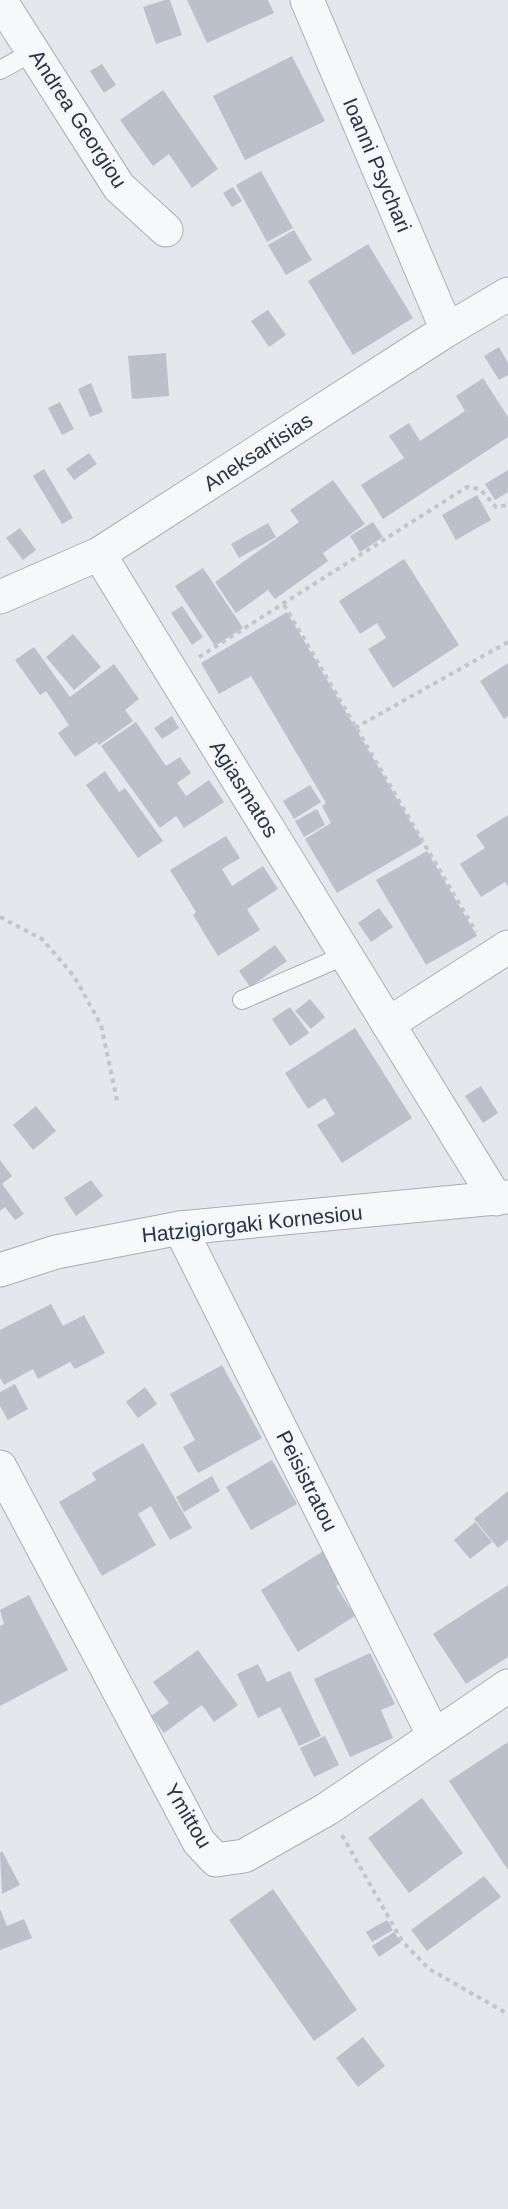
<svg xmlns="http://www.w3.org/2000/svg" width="508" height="2209" viewBox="0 0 508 2209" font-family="Helvetica,sans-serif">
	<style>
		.building { fill: #bbc0ca }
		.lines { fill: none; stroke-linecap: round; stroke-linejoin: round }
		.service-casing { stroke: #a9aeb7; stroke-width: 20 }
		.minor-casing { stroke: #a9aeb7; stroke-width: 35 }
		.path { stroke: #c2c5cb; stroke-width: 4; stroke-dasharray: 4.5 4.5; stroke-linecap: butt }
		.service { stroke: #f7f8fa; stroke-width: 18 }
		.minor { stroke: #f7f8fa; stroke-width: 33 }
		.labels { text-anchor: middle; stroke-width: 5; stroke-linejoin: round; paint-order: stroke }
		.street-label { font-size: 21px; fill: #2b3445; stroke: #f4f6f9 }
	</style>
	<rect width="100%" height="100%" fill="#e4e7ec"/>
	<g class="building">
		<path d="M165 0H170L182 35 156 44 143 7Z"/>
		<path d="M187 0H268L274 13 207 43Z"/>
		<path d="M292 56 325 121 245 160 213 96Z"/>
		<path d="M102 64 116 85 104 93 90 71Z"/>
		<path d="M163 90 218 169 192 188 169 154 153 166 120 120Z"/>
		<path d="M261 171 293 228 267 242 236 185Z"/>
		<path d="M233 187 242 201 232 207 223 193Z"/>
		<path d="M294 230 312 260 286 275 268 245Z"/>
		<path d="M368 244 413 318 353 355 308 281Z"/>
		<path d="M268 310 286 335 269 347 251 321Z"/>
		<path d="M499 347 508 363V375L499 380 484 356Z"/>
		<path d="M166 353 169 396 132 399 128 356Z"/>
		<path d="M483 378 508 417V437L383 519 361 485 404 458 389 436 409 423 420 441 465 411 456 396Z"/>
		<path d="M91 383 103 412 90 417 78 389Z"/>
		<path d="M60 402 74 429 62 435 48 408Z"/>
		<path d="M89 453 97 464 74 480 66 469Z"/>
		<path d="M44 469 73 518 62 524 33 476Z"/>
		<path d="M508 470V492L495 500 485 484Z"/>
		<path d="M333 480 365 524 323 553 328 561 275 599 268 590 236 613 215 582 299 522 290 510Z"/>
		<path d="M477 495 491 520 456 540 442 515Z"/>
		<path d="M373 522 383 537 360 552 350 536Z"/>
		<path d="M268 523 276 537 239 558 231 544Z"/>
		<path d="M20 528 36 550 23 560 6 538Z"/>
		<path d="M404 559 459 645 393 688 368 649 386 638 377 623 360 634 339 601Z"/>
		<path d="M203 568 243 628 215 646 175 586Z"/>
		<path d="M182 606 203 637 192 645 171 613Z"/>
		<path d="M287 612 423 843 337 893 305 839 331 823 322 806 326 803 251 676 219 694 201 663Z"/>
		<path d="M73 634 101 667 74 690 46 657Z"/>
		<path d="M34 647 70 697 114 664 139 699 125 710 133 721 99 745 97 742 75 757 58 733 69 725 46 691 40 695 15 660Z"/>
		<path d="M508 663V716L504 719 480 681Z"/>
		<path d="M172 716 179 728 162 739 154 728Z"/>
		<path d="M136 722 166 766 180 757 191 773 177 783 186 796 209 780 224 802 184 828 176 816 160 828 101 746Z"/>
		<path d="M105 771 119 792 125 788 163 841 138 858 86 785Z"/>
		<path d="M310 785 321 802 294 819 283 801Z"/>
		<path d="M317 809 325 825 304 837 295 821Z"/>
		<path d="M508 815V886L505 882 481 897 460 864 485 848 476 835Z"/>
		<path d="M226 836 240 858 222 869 232 886 263 866 278 889 247 909 260 930 218 956 193 915 196 912 170 870Z"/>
		<path d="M427 851 477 936 426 965 376 880Z"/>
		<path d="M379 908 393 927 371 942 358 923Z"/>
		<path d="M275 945 287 961 250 987 239 971Z"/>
		<path d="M310 999 325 1017 311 1029 295 1011Z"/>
		<path d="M290 1007 309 1033 290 1046 272 1019Z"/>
		<path d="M355 1028 412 1118 342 1163 317 1125 335 1114 325 1098 308 1109 285 1073Z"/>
		<path d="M481 1086 498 1113 483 1123 465 1096Z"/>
		<path d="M36 1106 56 1131 33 1150 13 1125Z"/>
		<path d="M0 1160 12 1176 2 1184 24 1214 15 1220 5 1207 0 1211Z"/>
		<path d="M91 1180 103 1196 76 1216 64 1198Z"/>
		<path d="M51 1304 63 1326 84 1315 105 1353 75 1369 70 1362 38 1379 33 1369 4 1385 0 1378V1330Z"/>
		<path d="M222 1365 262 1438 198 1473 183 1447 195 1440 170 1394Z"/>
		<path d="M15 1384 28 1409 8 1420 0 1406V1392Z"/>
		<path d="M145 1387 157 1404 138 1418 126 1402Z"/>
		<path d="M143 1443 192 1528 170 1540 151 1506 138 1514 156 1545 102 1576 59 1502 96 1480 92 1473Z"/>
		<path d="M272 1460 297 1504 251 1530 226 1487Z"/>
		<path d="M212 1476 220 1491 184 1512 176 1497Z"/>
		<path d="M508 1491V1540L498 1548 474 1519Z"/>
		<path d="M475 1522 492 1542 470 1559 454 1540Z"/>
		<path d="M325 1550 344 1581 336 1586 355 1616 298 1652 261 1590Z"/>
		<path d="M508 1585V1657L466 1684 433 1634Z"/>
		<path d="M29 1595 68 1670 0 1706V1626L4 1624 0 1610Z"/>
		<path d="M198 1650 238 1705 214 1722 202 1705 164 1733 151 1716 169 1703 153 1682Z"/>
		<path d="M370 1653 395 1704 381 1710 393 1738 350 1757 314 1679Z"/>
		<path d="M258 1664 267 1682 290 1671 321 1736 299 1746 280 1707 258 1718 237 1674Z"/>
		<path d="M325 1736 339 1765 314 1777 300 1748Z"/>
		<path d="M508 1742V1870L449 1781Z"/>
		<path d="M422 1798 463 1853 409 1893 368 1838Z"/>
		<path d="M2 1851 20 1885 2 1894 0 1853Z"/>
		<path d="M484 1876 501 1897 427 1951 411 1930Z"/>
		<path d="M273 1889 357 2010 314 2041 229 1920Z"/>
		<path d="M0 1909 7 1926 24 1919 32 1938 0 1950Z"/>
		<path d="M387 1920 393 1930 372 1942 366 1932Z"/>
		<path d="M394 1932 401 1942 379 1957 372 1946Z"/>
		<path d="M363 2037 385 2066 358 2087 336 2058Z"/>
	</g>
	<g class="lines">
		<defs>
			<g id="service">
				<path d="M0 70 33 52"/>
				<path d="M242 1000 346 955"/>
			</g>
			<g id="minor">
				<path d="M0 0 119 187 166 230"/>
				<path d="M307 0 447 330"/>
				<path d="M99 554 496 1199"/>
				<path d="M0 597 99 554 447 330 508 294"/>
				<path d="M388 1024 508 947"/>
				<path d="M180 1228 433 1734"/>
				<path d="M0 1270 56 1252 180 1228 508 1197"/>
				<path d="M0 1467 199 1842 216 1860 244 1856 327 1809 508 1686"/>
			</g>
		</defs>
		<use href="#service" class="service-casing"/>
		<use href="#minor" class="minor-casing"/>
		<g class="path">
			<path d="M284 605 476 932"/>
			<path d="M199 657 467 487 480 489 496 507 508 505"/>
			<path d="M355 728 508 642"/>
			<path d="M0 917 42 939 74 976 101 1025 118 1105"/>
			<path d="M342 1835 402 1941 429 1969 508 2014"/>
		</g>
		<use href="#service" class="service"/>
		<use href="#minor" class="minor"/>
	</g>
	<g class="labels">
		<g class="street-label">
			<text transform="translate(78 119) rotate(57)" y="7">Andrea Georgiou</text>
			<text transform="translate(377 165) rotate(67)" y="7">Ioanni Psychari</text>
			<text transform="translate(258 452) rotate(-33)" y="7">Aneksartisias</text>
			<text transform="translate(244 789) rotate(58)" y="7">Agiasmatos</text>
			<text transform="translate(252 1224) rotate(-6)" y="7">Hatzigiorgaki Kornesiou</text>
			<text transform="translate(307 1481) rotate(63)" y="7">Peisistratou</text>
			<text transform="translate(188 1816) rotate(59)" y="7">Ymittou</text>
		</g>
	</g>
</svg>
